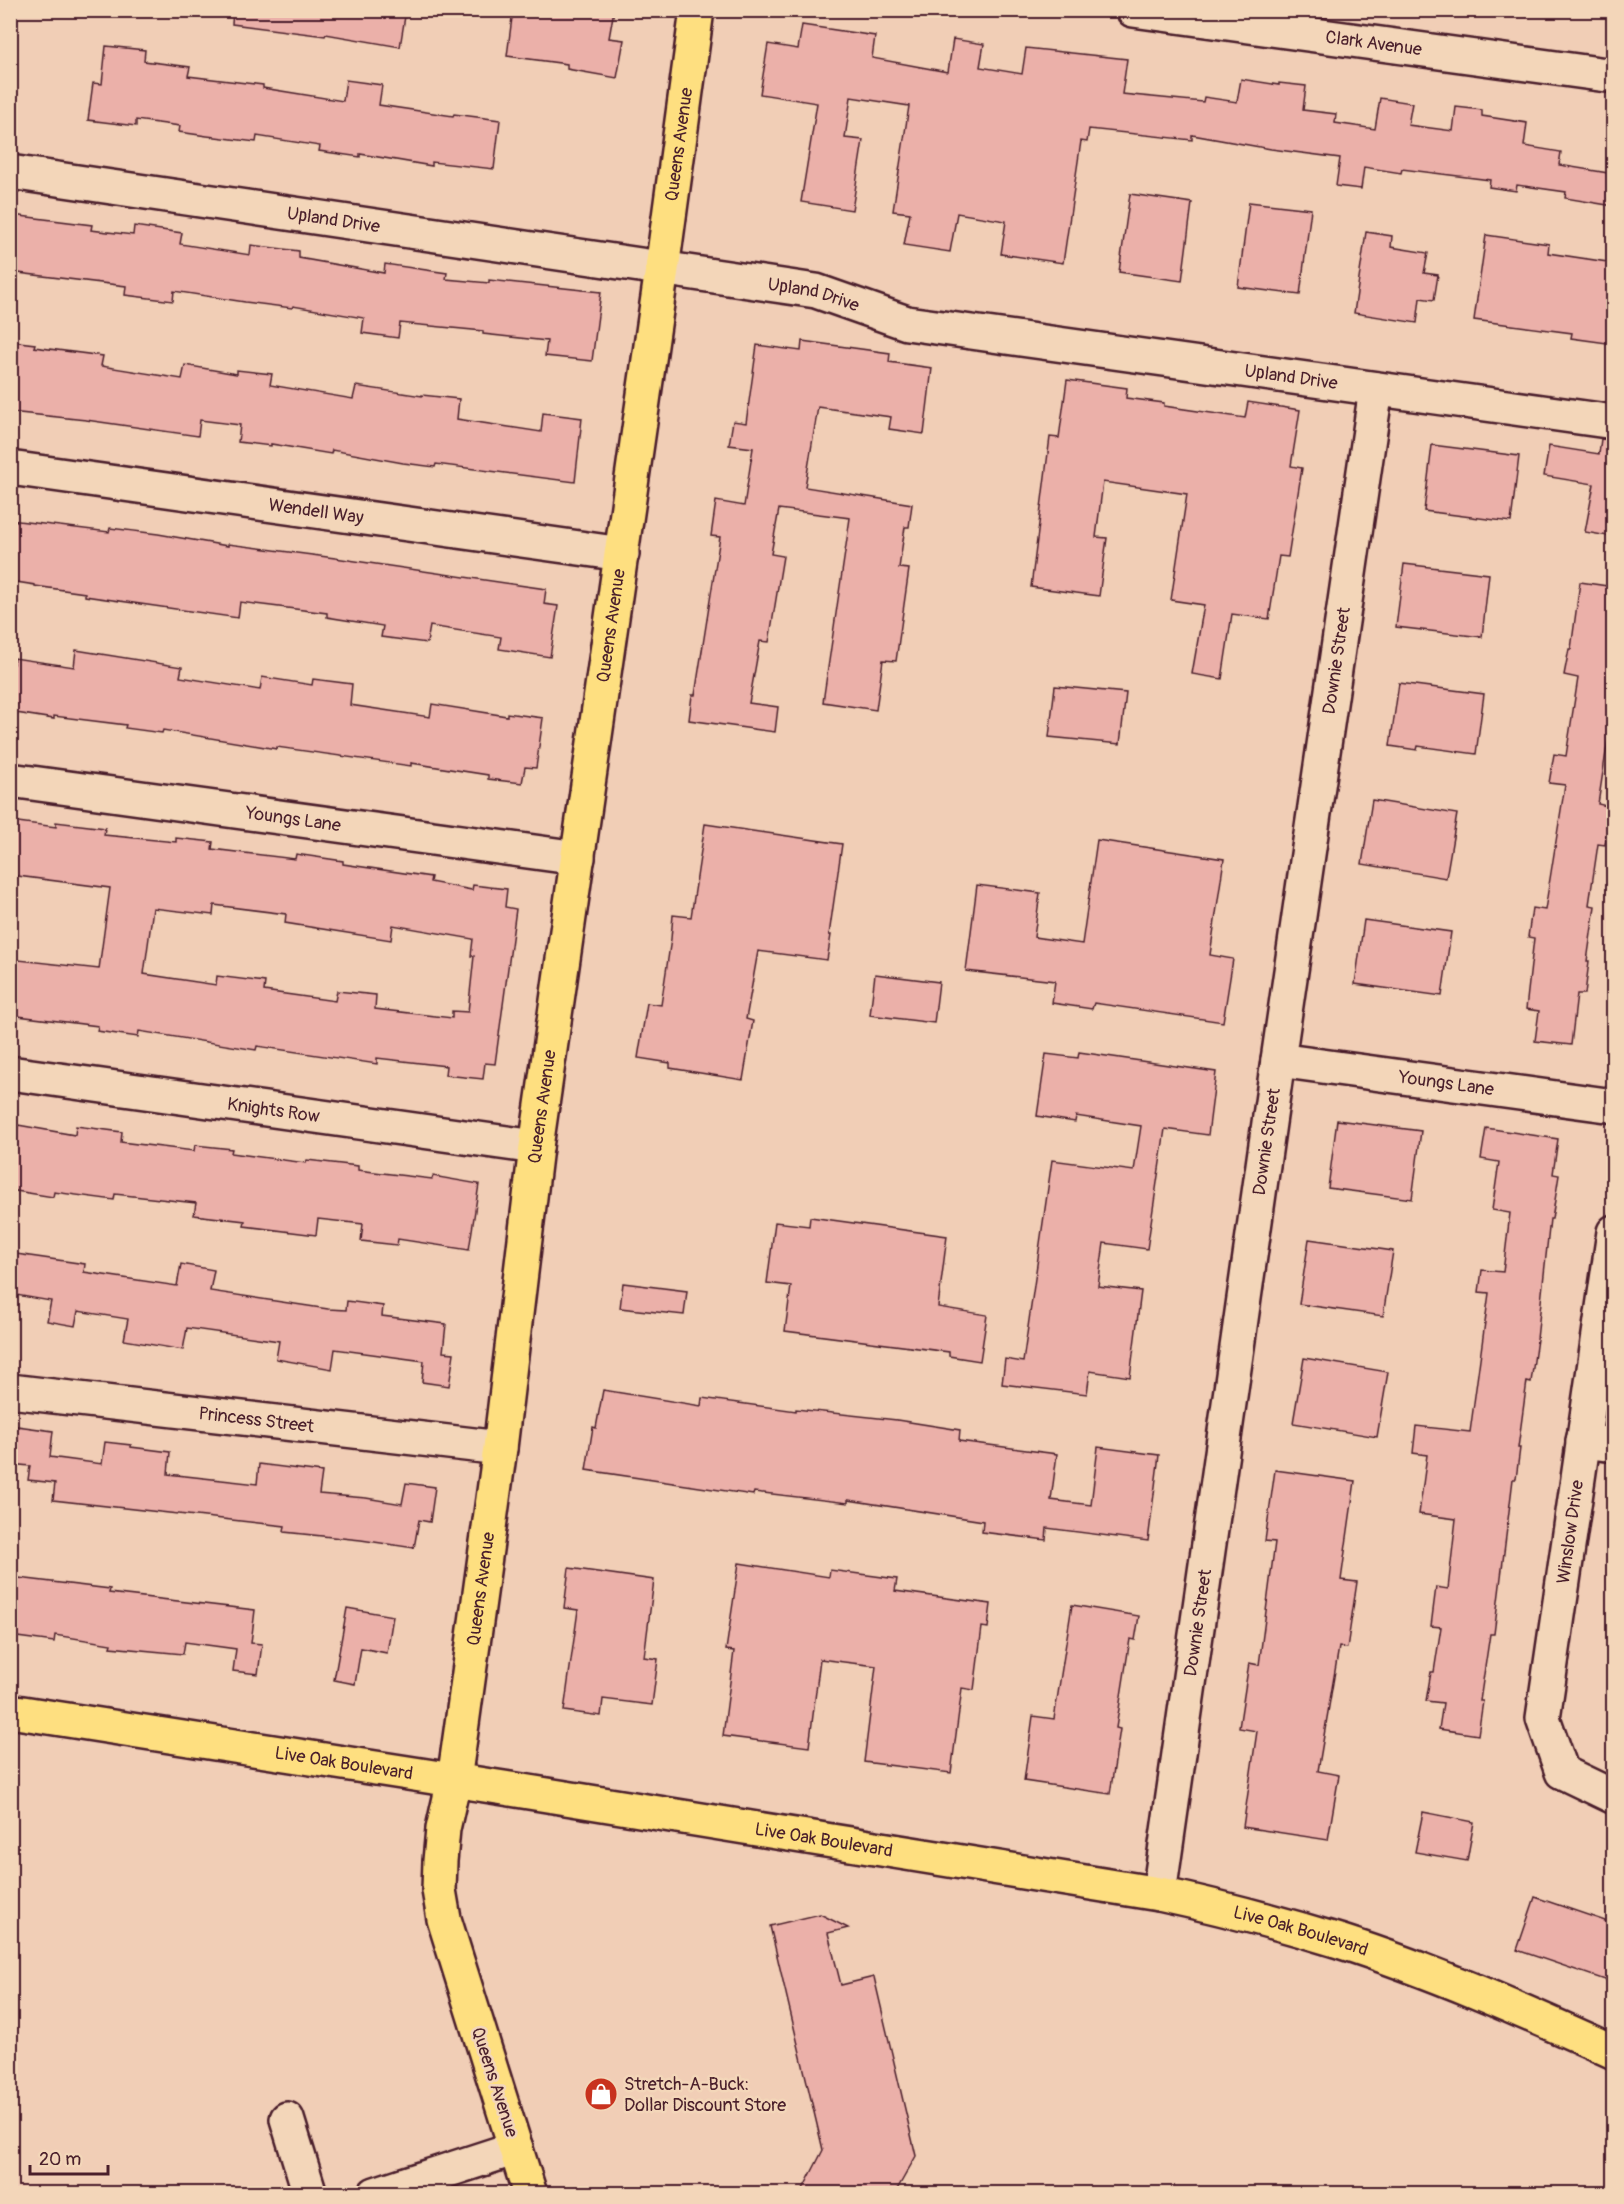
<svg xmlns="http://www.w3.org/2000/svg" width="1624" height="2204" viewBox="0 0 1624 2204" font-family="Pangolin,sans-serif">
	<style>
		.building { fill: #ebb0a9; stroke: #4a1f2b; stroke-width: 1.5; fill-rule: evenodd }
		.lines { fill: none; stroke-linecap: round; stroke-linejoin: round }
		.minor-casing { stroke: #4a1f2b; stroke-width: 38 }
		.major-casing { stroke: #4a1f2b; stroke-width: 38 }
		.minor { stroke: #f3d6b9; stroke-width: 33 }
		.major { stroke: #fedf80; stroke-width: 33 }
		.labels { text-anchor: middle; stroke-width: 5; stroke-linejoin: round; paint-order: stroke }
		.street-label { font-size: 18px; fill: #4a1f2b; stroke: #f3d6b9 }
		.poi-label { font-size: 18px; fill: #4a1f2b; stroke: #f3d6b9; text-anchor: start }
	</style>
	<rect width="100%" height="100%" fill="#f1ceb6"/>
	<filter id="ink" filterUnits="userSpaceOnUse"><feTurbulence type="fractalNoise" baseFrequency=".0167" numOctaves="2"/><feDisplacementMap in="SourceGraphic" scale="12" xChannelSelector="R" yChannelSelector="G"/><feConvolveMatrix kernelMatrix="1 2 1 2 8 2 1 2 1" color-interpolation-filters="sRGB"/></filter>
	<g filter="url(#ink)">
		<g class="building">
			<path d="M233 10H406L400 47 326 34 325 36 232 24Z"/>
			<path d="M513 10H614L609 38 624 40 617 78 567 69V64L507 56Z"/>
			<path d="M802 25 875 36 872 58 948 72 953 39 984 44 980 67 1022 74 1026 48 1127 59 1122 94 1203 102 1204 97 1237 102 1241 79 1279 85V83L1306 86 1303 110 1336 114 1335 123 1375 129 1380 98 1412 103 1408 125 1453 131 1456 107 1482 110V116L1527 123 1524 146 1561 152 1559 165 1614 174V206L1565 198 1566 192 1517 185 1516 191 1489 187 1490 180 1402 169 1401 173 1364 167 1361 189 1336 186 1340 158 1271 149 1192 135V140L1089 129 1087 142 1081 141 1063 263 1001 254 1006 221 957 213 950 252 904 245 910 213 893 211 909 106 851 97 845 138 863 140 852 210 801 202 817 103 760 94 768 44 798 49Z"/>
			<path d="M106 46 145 50 144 61 190 67 188 76 263 85V88L343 101 346 80 382 85 379 105 453 116 454 114 500 120 494 169 432 162V166L360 154V157L319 151 320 146 257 136 256 142 207 136 179 132 180 126 136 120V126L88 120 93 83 102 84Z"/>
			<path d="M1130 194 1192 203 1182 281 1119 272Z"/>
			<path d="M1249 202 1311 209 1300 295 1238 287Z"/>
			<path d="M12 215 92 225 91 230 133 235 134 226 182 233 180 244 250 255 251 245 299 251V258L384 273 385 264 447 273 446 279 489 283V280L601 292 592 361 545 356 547 341 483 334V331L400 323 398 338 362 333 364 318 293 306 292 308 245 302 174 291 173 301 125 295 126 286 10 272Z"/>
			<path d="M1366 232 1392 236 1391 247 1428 253 1424 273 1438 275 1434 300 1420 298 1417 323 1354 313Z"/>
			<path d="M1486 235 1549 244 1548 253 1614 263V344L1571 338 1572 333 1474 320Z"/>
			<path d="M10 341 35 344 34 347 103 356 101 366 182 379 185 365 237 374V370L272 374 270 385 353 399 356 386 422 396V395L459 399 457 419 541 432 543 413 582 418 575 482 436 464 435 467 403 463 332 450 331 454 271 444V446L238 442 240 425 200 420 198 436 86 420 10 412Z"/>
			<path d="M802 341 890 353 889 362 932 368 924 434 889 429 891 417 818 407 805 487 912 504 909 527H905L899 568 909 569 896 661 883 660 876 710 823 702 850 518 779 509 771 554 783 556 769 642 760 641 749 703 778 707 775 732 689 720 692 695H695L720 537 711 536 716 501 744 506 753 448 729 445 733 421 746 423 757 345 801 351Z"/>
			<path d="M1067 380 1127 388 1126 398 1164 403V406L1245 418 1248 402 1300 410 1291 466 1302 468 1288 557 1279 556 1269 619 1232 614 1222 679 1192 674 1204 605 1171 600 1187 494 1103 482 1096 537 1107 538 1099 596 1031 587 1050 437 1059 438Z"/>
			<path d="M1601 439 1614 440V537L1585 532 1594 484 1544 476 1549 446 1599 454Z"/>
			<path d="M1432 445 1519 456 1511 522 1424 511Z"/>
			<path d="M10 520 109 532 110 528 158 534 228 546V544L335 558 546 589 544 604 558 606 550 657 499 649 501 637 430 626 427 643 381 637 383 626 327 617V613L240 602 238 618 85 596V593L35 586V585L10 581Z"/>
			<path d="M1404 564 1489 574 1482 637 1396 627Z"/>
			<path d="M1580 582 1614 587V734L1609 733 1598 804 1611 807 1605 845 1598 844 1589 905 1595 906 1587 961H1589L1585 994H1577L1571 1045 1535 1041 1539 1011 1526 1009 1534 938 1528 937 1532 908 1545 910 1565 785 1549 783 1554 754 1566 756 1578 678 1564 675 1569 649H1571Z"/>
			<path d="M76 650 182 667 180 677 260 690 262 677 312 685 313 679 352 684 350 705 430 717 432 704 507 716V713L543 718 536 768 525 767 522 783 488 779V775L411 763V766L277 747V749L163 730 162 733 125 728 126 725 54 716V719L10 712V682L14 658 74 667Z"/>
			<path d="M1399 683 1484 694 1476 754 1418 746 1417 750 1390 746Z"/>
			<path d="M1055 686 1126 693 1120 744 1049 737Z"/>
			<path d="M1372 800 1457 814 1446 878 1362 864Z"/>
			<path d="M10 821 56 827V822L105 828 104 835 176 842V838L213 842 212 849 295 859 296 854 343 861V864L431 877 430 882 472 890 473 885 507 889 505 907 516 909 495 1064 485 1063 483 1079 445 1075 446 1066 377 1058V1064L257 1046 256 1050 139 1031 138 1037 97 1031 98 1026 10 1015V959L99 969 110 888 10 875ZM214 905 286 914 285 923 391 940 393 925 473 939 471 956H474L468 1012 452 1011V1018L375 1009 376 995 337 991 335 1001 264 991 265 982 217 976 216 985 144 974 153 908 213 915Z"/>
			<path d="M705 824 842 844 829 935H831L827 960 758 951 746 1019 753 1021 743 1080 670 1068V1063L638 1058 647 1003 661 1005 671 939 673 915 691 917Z"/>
			<path d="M1097 840 1224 859 1210 955 1233 959 1223 1022 1094 1003 1092 1009 1052 1003 1055 981 966 971 977 885 1040 893 1034 937 1082 944Z"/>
			<path d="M1364 920 1451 932 1442 996 1355 984Z"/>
			<path d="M875 974 939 982 934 1023 870 1015Z"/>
			<path d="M1079 1052 1216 1072 1208 1135 1165 1129 1147 1249 1104 1243 1098 1286 1141 1291 1130 1377 1090 1371 1087 1394 1002 1384 1005 1359 1023 1362 1052 1160 1134 1171 1141 1126 1076 1116 1075 1122 1037 1116 1046 1054 1078 1058Z"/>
			<path d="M1337 1120 1421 1131 1412 1199 1328 1188Z"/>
			<path d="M18 1125 75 1135 76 1126 122 1132 121 1142 194 1151 195 1145 232 1149 231 1153 306 1163 307 1160 358 1166V1170L432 1179 433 1176 479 1184 469 1250 398 1239 397 1245 361 1241 363 1224 318 1219 316 1235 244 1226 245 1221 194 1215 196 1203 115 1194 114 1200 54 1192 53 1197 10 1190V1167Z"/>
			<path d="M1486 1128 1558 1139 1553 1174 1559 1175 1552 1219H1550L1537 1339 1531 1382 1527 1381 1518 1448H1520L1516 1479H1513L1494 1634H1490L1480 1701H1483L1478 1735 1439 1729 1443 1703 1426 1701 1431 1672H1434L1441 1627 1431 1626 1436 1587 1448 1589 1456 1519 1419 1514 1427 1455 1413 1453 1416 1426 1470 1432 1489 1293 1479 1292 1482 1270 1503 1272 1510 1213 1492 1210 1499 1162 1481 1159Z"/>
			<path d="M810 1217 947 1236 938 1307 987 1315 980 1361 949 1356V1352L785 1331 791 1286 767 1283 775 1222 809 1226Z"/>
			<path d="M1309 1239 1393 1251 1383 1316 1299 1304Z"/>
			<path d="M16 1254 85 1264 84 1272 177 1286 181 1264 214 1270 210 1291 328 1309 346 1310 347 1301 383 1306 382 1316 446 1324 443 1352 454 1353 449 1386 422 1382 424 1361 335 1349 332 1369 276 1359 279 1341 187 1328 183 1350 124 1340 128 1319 78 1311 75 1326 47 1321 51 1301 10 1294Z"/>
			<path d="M623 1283 687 1291 684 1315 620 1308Z"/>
			<path d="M1304 1358 1388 1372 1377 1437 1293 1423Z"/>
			<path d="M603 1390 701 1406 702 1398 796 1411V1409L897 1420 960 1430 959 1441 1057 1454 1051 1500 1091 1505 1098 1447 1159 1455 1148 1541 1047 1528 1046 1540 982 1532 983 1521 848 1500V1503L754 1492 753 1495 586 1470 593 1427 596 1428Z"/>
			<path d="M10 1425 53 1431 50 1457 102 1464 105 1442 131 1445V1447L170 1452 168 1474 257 1484 259 1464 322 1472 319 1494 366 1498 402 1504 406 1483 435 1487 430 1522 419 1520 414 1548 361 1540 284 1532 285 1526 53 1500 55 1483 28 1480 30 1466 10 1464Z"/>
			<path d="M1275 1470 1355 1481 1341 1580 1357 1582 1347 1648 1339 1647 1318 1771 1339 1775 1328 1840 1243 1827 1257 1731 1239 1728 1249 1663 1259 1665 1275 1542 1265 1541Z"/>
			<path d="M739 1563 829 1577 830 1570 897 1579 895 1591 991 1604 988 1628 982 1627 974 1690 962 1688 951 1773 864 1762 876 1666 820 1659 809 1747 723 1736 734 1651 726 1650Z"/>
			<path d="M569 1568 654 1580 644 1657 658 1659 652 1705 603 1699 601 1716 564 1711 578 1610 564 1608Z"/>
			<path d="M10 1577 110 1589 109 1593 255 1610 251 1643 262 1644 258 1674 233 1671 236 1649 185 1642 183 1654 110 1647 111 1644 55 1635 54 1642 10 1636Z"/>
			<path d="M1072 1605 1139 1616 1135 1640 1130 1639 1116 1728 1120 1729 1110 1794 1024 1781 1033 1716 1054 1719Z"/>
			<path d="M347 1608 393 1616 387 1653 361 1648 355 1684 334 1680Z"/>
			<path d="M1423 1812 1474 1822 1467 1861 1415 1852Z"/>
			<path d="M1535 1897 1614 1924V1983L1517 1950Z"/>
			<path d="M820 1914 848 1928 828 1933 841 1985 874 1977 916 2156 895 2193H801L823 2150 770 1926Z"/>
		</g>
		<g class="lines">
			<defs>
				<g id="minor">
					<path id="s1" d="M1133 10 1614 76"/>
					<path id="s2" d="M10 172 816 291 907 323 1614 422"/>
					<path id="s3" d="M10 468 622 554"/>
					<path id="s4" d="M10 780 578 858"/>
					<path id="s5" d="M1278 1060 1614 1106"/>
					<path id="s6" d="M10 1073 536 1147"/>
					<path d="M1614 1232 1543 1718 1562 1772 1614 1797"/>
					<path id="s7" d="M10 1391 500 1448"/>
					<path d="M1583 1441 1614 1445"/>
					<path id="s8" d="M1159 1894 1278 1060 1376 389"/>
					<path d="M287 2119 310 2194"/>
					<path d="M375 2194 516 2148"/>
				</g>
				<g id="major">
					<path id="s9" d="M10 1711 504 1788 1159 1894C1220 1907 1280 1923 1339 1941 1433 1971 1524 2011 1614 2052"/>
					<path id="s10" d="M530 2194 444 1919 439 1890 440 1861 443 1829 454 1780 461 1731 500 1448 536 1147 662 269 697 10"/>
				</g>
			</defs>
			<use href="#minor" class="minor-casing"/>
			<use href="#major" class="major-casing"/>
			<use href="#minor" class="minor"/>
			<use href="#major" class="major"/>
		</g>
	</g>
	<defs>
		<symbol id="shop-disc" viewBox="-11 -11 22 22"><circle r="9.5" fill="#c8321e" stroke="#f3d6b9"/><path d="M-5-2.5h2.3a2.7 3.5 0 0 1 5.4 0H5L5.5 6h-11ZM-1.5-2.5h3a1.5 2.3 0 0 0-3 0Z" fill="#fff"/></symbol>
	</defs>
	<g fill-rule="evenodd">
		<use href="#shop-disc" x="582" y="2075" width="38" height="38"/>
	</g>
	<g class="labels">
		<g class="street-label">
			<text dy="6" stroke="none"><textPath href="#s1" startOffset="243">Clark Avenue</textPath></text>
			<text dy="6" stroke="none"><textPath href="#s10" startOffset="2080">Queens Avenue</textPath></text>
			<text dy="6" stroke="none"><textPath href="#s2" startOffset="327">Upland Drive</textPath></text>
			<text dy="6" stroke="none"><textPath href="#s2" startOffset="813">Upland Drive</textPath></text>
			<text dy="6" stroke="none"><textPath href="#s2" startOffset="1299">Upland Drive</textPath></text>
			<text dy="6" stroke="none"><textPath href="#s3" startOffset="309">Wendell Way</textPath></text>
			<text dy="6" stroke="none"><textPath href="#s10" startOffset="1594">Queens Avenue</textPath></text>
			<text dy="6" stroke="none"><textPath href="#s8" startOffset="1246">Downie Street</textPath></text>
			<text dy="6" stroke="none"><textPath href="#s4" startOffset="286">Youngs Lane</textPath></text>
			<text dy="6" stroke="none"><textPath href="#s5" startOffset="170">Youngs Lane</textPath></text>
			<text dy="6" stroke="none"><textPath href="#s10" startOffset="1108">Queens Avenue</textPath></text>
			<text dy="6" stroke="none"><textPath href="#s6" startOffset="266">Knights Row</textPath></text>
			<text dy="6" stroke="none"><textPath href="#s8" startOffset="760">Downie Street</textPath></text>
			<text dy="6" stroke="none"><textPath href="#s7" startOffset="248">Princess Street</textPath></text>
			<text transform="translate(1570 1532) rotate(-82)" y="6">Winslow Drive</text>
			<text dy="6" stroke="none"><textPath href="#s10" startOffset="622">Queens Avenue</textPath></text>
			<text dy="6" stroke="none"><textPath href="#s8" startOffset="274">Downie Street</textPath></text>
			<text dy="6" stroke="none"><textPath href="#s9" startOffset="338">Live Oak Boulevard</textPath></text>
			<text dy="6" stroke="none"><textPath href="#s9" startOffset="824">Live Oak Boulevard</textPath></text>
			<text dy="6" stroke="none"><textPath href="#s9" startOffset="1310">Live Oak Boulevard</textPath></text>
			<text transform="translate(495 2082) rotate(72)" y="6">Queens Avenue</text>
		</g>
		<g class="poi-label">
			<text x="624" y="2090">Stretch-A-Buck:<tspan x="624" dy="21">Dollar Discount Store</tspan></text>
		</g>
	</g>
	<rect width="1624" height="2204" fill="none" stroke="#f3d6b9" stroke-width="36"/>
	<rect x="18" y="18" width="1588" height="2168" fill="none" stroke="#4a1f2b" stroke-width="2" filter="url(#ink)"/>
	<path d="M30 2165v9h78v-9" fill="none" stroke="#4a1f2b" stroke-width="3"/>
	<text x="39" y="2165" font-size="18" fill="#4a1f2b" stroke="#f3d6b9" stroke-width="4.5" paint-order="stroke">20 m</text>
</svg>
